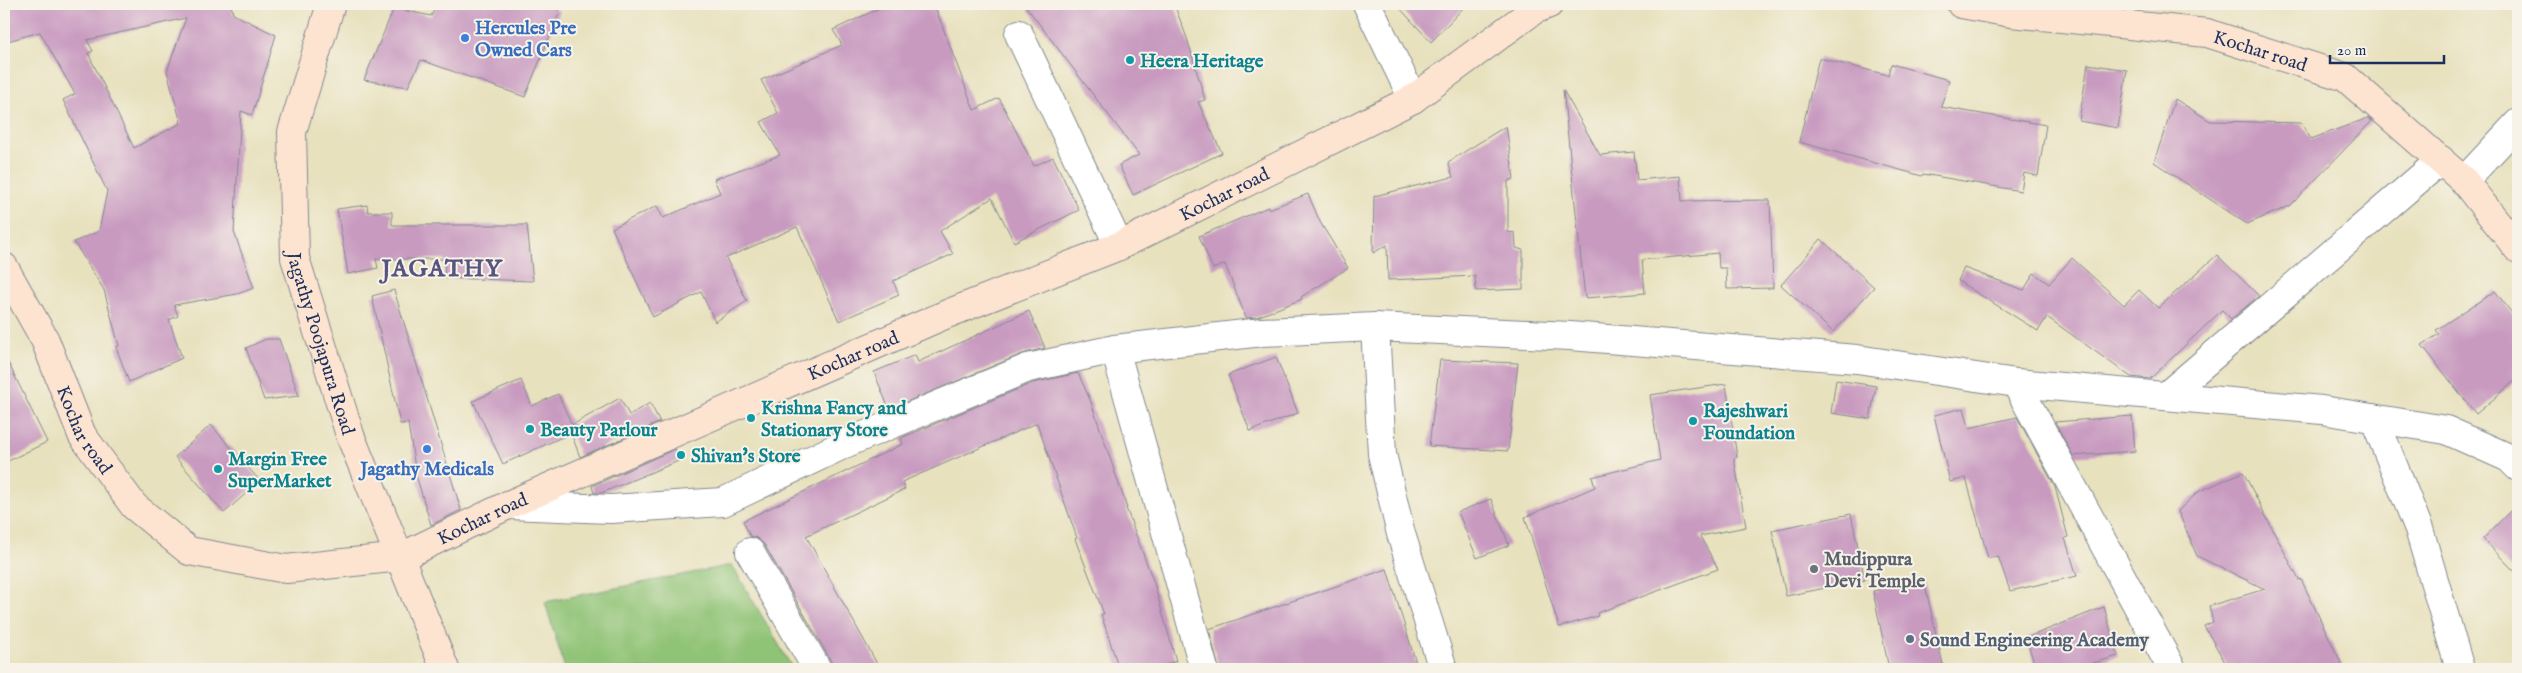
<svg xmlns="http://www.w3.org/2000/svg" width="2522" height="673" viewBox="0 0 2522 673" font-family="'IM FELL English',serif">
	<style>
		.green { fill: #8fc374; stroke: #557969 }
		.building { fill: #c89ac0; fill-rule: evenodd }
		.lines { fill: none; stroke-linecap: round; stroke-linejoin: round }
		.street-casing { stroke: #82888e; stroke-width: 30 }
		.secondary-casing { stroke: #82888e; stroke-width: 30 }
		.street { stroke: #fff; stroke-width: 28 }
		.secondary { stroke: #fde4d1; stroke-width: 28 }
		.shop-dot { fill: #3f7fe0; stroke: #f7f3e8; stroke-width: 2 }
		.culture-dot { fill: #0f9aa8; stroke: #f7f3e8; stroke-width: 2 }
		.worship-dot { fill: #6b7280; stroke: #f7f3e8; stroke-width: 2 }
		.service-dot { fill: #5c6f8a; stroke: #f7f3e8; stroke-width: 2 }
		.labels { text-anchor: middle; stroke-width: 4; stroke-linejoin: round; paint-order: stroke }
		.shop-label { font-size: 19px; font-weight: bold; fill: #366cbe; stroke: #f7f3e8; text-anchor: start }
		.street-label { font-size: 19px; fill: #1b2f5e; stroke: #f7f3e8 }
		.culture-label { font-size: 19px; font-weight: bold; fill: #0d838f; stroke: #f7f3e8; text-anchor: start }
		.worship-label { font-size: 19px; font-weight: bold; fill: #5b616d; stroke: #f7f3e8; text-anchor: start }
		.service-label { font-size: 19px; font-weight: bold; fill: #4e5e75; stroke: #f7f3e8; text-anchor: start }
		.district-label { font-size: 24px; font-weight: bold; letter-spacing: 1px; fill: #585480; stroke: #f7f3e8 }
	</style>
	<rect width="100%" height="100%" fill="#f7f3e8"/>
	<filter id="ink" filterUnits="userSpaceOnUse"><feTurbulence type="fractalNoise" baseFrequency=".02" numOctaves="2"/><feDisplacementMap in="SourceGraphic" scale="10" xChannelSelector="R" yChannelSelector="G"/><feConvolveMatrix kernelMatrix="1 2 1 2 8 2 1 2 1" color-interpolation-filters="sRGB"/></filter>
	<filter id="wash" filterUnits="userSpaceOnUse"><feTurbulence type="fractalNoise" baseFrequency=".0096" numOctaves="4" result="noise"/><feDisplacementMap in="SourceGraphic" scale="20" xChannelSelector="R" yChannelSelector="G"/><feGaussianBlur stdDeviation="1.12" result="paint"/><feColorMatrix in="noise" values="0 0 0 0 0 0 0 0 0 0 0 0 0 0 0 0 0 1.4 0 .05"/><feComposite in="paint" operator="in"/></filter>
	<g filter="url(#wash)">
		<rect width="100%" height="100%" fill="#e8e1be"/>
		<path class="green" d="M732 565 793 669H565L545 602Z"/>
		<g id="blocks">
			<g class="building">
				<path d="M4 4H231L233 14 276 35 252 115 241 111 234 232 254 288 237 294 174 305 178 316 169 320 182 358 129 382 116 347 119 346 104 290 74 242 99 231 107 191 63 100 75 94 40 32 4 42ZM186 18 167 71 181 123 134 148 88 53 93 51 87 40Z"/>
				<path d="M437 4H541L560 11 525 97 421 60 408 87 364 80 394 8 431 16Z"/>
				<path d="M888 4H934L974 110 999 98 1034 166 1053 157 1079 210 1014 242 992 198 940 231 953 254 893 281 899 295 839 321 797 227 726 258 747 301 715 322 701 292 653 317 612 228 657 206 663 218 720 193 714 179 780 155 761 122 778 113 761 80 842 45 833 30Z"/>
				<path d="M1024 4H1174L1187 38 1205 100 1198 102 1222 153 1133 195 1119 165 1139 155Z"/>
				<path d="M1396 4H1467L1431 42Z"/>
				<path d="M1819 58 1888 75 1891 64 1949 80 1941 107 2046 125 2038 176 2024 173 2021 191 1923 174 1922 176 1799 142Z"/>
				<path d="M2088 64 2127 70 2118 128 2079 121Z"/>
				<path d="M1563 90 1600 155 1634 152 1637 180 1680 176 1682 201 1770 200 1773 288 1727 289 1726 268H1719L1718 253 1642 260 1645 293 1585 298Z"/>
				<path d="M2175 99 2210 121 2301 123 2311 139 2368 118 2372 121 2290 206 2247 224 2154 162Z"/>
				<path d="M1506 126 1514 179 1508 181V232L1515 233 1516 248 1523 250V289L1476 291 1475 276 1388 280 1387 245 1373 253 1374 196 1453 177 1448 162Z"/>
				<path d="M1308 194 1320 222 1348 268 1301 297 1302 299 1257 317 1246 318 1225 264 1213 269 1199 236 1268 207 1269 209Z"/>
				<path d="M367 205 368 212H392V225H527L533 281 444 278 445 259H376L378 268 348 274 337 209Z"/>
				<path d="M1821 239 1874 287 1833 332 1781 285Z"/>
				<path d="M2217 255 2259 296 2231 319 2222 310 2150 379 2131 377 2047 317 2038 331 1958 281 1964 268 2024 290 2034 273 2049 284 2072 258 2124 305 2139 290 2158 308Z"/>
				<path d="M394 290 461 510 431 525 416 475 408 423 400 424 372 296Z"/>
				<path d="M2495 291 2518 321V378L2476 414 2422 345 2439 334 2436 330Z"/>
				<path d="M1029 311 1045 348 1022 354 889 409 874 372 915 355 918 362Z"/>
				<path d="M266 339H279L299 396 264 400 246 348Z"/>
				<path d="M4 354 47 442 4 463Z"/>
				<path d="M1276 357 1298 413 1250 431 1228 375Z"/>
				<path d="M1440 360 1518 363 1508 451 1429 446Z"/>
				<path d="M1078 373 1091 402 1127 508H1126L1154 583 1176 661 1154 669H1119L1101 614H1104L1075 539 1077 538 1037 423 902 482 905 489 806 536 880 669H833L831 661 764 544 757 538 750 536 743 521 903 444 901 438 1033 383Z"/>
				<path d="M521 380 532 406 558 394 572 425 620 398 629 415 650 403 660 422 580 457 571 433 503 464 473 401Z"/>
				<path d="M1836 380 1876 386 1870 419 1831 413Z"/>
				<path d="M1726 384 1737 457 1734 458 1746 527 1700 536 1718 569 1597 613 1598 616 1559 627 1525 517 1595 487 1592 477 1660 460 1650 395Z"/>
				<path d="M1964 408 1969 428 2017 417 2055 487 2068 537 2065 538 2077 576 2010 591 1998 556 1988 558 1966 478 1950 482 1934 415Z"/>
				<path d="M2132 416 2135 451 2073 456 2055 422Z"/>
				<path d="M211 425 260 481 224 513 175 457Z"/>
				<path d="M675 449 681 460 601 493H594L592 486Z"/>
				<path d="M2243 472 2299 580 2301 579 2344 669H2229L2204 626 2213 622 2209 606 2265 589 2197 556 2178 511 2198 492Z"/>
				<path d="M1491 499 1509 545 1477 558 1458 512Z"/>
				<path d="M2518 503V575L2483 539Z"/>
				<path d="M1851 514 1865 580 1786 596 1772 530Z"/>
				<path d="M1387 569 1418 669H1219L1209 629Z"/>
				<path d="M1924 581 1944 669H1889L1873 591Z"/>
				<path d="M2104 607 2118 656 2072 669H2036L2026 638Z"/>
			</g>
		</g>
	</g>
	<g filter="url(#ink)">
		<use href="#blocks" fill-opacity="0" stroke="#82888e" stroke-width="1"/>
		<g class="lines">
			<defs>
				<g id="street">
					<path d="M1367 4 1413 99"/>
					<path d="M1019 34 1119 246"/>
					<path d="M2464 181 2518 123"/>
					<path d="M1375 327 1382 454 1401 534 1443 669"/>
					<path d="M1115 349 1204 669"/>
					<path d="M2016 383 2172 669"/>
					<path d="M2166 396 2441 160"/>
					<path d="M2374 418 2419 529 2460 669"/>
					<path d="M508 505 611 509 723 502 849 442 1028 368 1115 349 1262 332 1375 327 1570 336 1857 359 2016 383 2322 410 2446 430 2509 458 2518 467"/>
					<path d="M750 552 817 669"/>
				</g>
				<g id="secondary">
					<path id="s1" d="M331 4 292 132 295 258 350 435 445 669"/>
					<path id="s2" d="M1961 4 2011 13 2207 33 2345 77 2464 181 2518 249"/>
					<path id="s3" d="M4 267 45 340 82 435 134 506 189 551 286 569 401 557 508 505 947 314 1119 246 1413 99 1534 10 1549 4"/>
				</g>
			</defs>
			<use href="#street" class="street-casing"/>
			<use href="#secondary" class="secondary-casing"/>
			<use href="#street" class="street"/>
			<use href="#secondary" class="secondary"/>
		</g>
	</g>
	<g class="shop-dot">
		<circle cx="465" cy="38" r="5"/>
		<circle cx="427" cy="449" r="5"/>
	</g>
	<g class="culture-dot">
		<circle cx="1130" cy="60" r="5"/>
		<circle cx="751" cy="418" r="5"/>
		<circle cx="1693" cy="421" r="5"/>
		<circle cx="530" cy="429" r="5"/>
		<circle cx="681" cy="455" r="5"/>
		<circle cx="218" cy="469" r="5"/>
	</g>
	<circle class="worship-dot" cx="1814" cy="569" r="5"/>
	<circle class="service-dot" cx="1910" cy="639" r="5"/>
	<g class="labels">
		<g class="shop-label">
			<text x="475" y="34">Hercules Pre<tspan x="475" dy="22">Owned Cars</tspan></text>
			<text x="427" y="475" text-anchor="middle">Jagathy Medicals</text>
		</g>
		<g class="street-label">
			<text dy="7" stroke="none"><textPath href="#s2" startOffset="304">Kochar road</textPath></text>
			<text dy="7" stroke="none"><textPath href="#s3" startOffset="1459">Kochar road</textPath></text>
			<text dy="7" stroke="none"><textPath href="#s1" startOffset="349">Jagathy Poojapura Road</textPath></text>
			<text dy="7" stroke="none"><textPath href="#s3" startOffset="1054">Kochar road</textPath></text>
			<text dy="7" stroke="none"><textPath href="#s3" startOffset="182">Kochar road</textPath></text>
			<text dy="7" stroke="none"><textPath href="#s3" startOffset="649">Kochar road</textPath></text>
		</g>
		<g class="culture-label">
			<text x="1140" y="67">Heera Heritage</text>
			<text x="761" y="414">Krishna Fancy and<tspan x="761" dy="22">Stationary Store</tspan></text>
			<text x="1703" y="417">Rajeshwari<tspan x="1703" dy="22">Foundation</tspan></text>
			<text x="540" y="436">Beauty Parlour</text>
			<text x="691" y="462">Shivan's Store</text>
			<text x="228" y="465">Margin Free<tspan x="228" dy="22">SuperMarket</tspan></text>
		</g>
		<g class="worship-label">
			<text x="1824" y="565">Mudippura<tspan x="1824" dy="22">Devi Temple</tspan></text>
		</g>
		<g class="service-label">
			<text x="1920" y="646">Sound Engineering Academy</text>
		</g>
		<g class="district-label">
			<text x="442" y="276">JAGATHY</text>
		</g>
	</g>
	<rect width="2522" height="673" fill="none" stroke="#f7f3e8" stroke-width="20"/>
	<path d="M2330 55v8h114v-8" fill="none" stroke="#1b2f5e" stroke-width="2.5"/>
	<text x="2337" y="55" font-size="15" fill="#1b2f5e" stroke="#f7f3e8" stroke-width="4" paint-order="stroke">20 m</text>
</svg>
